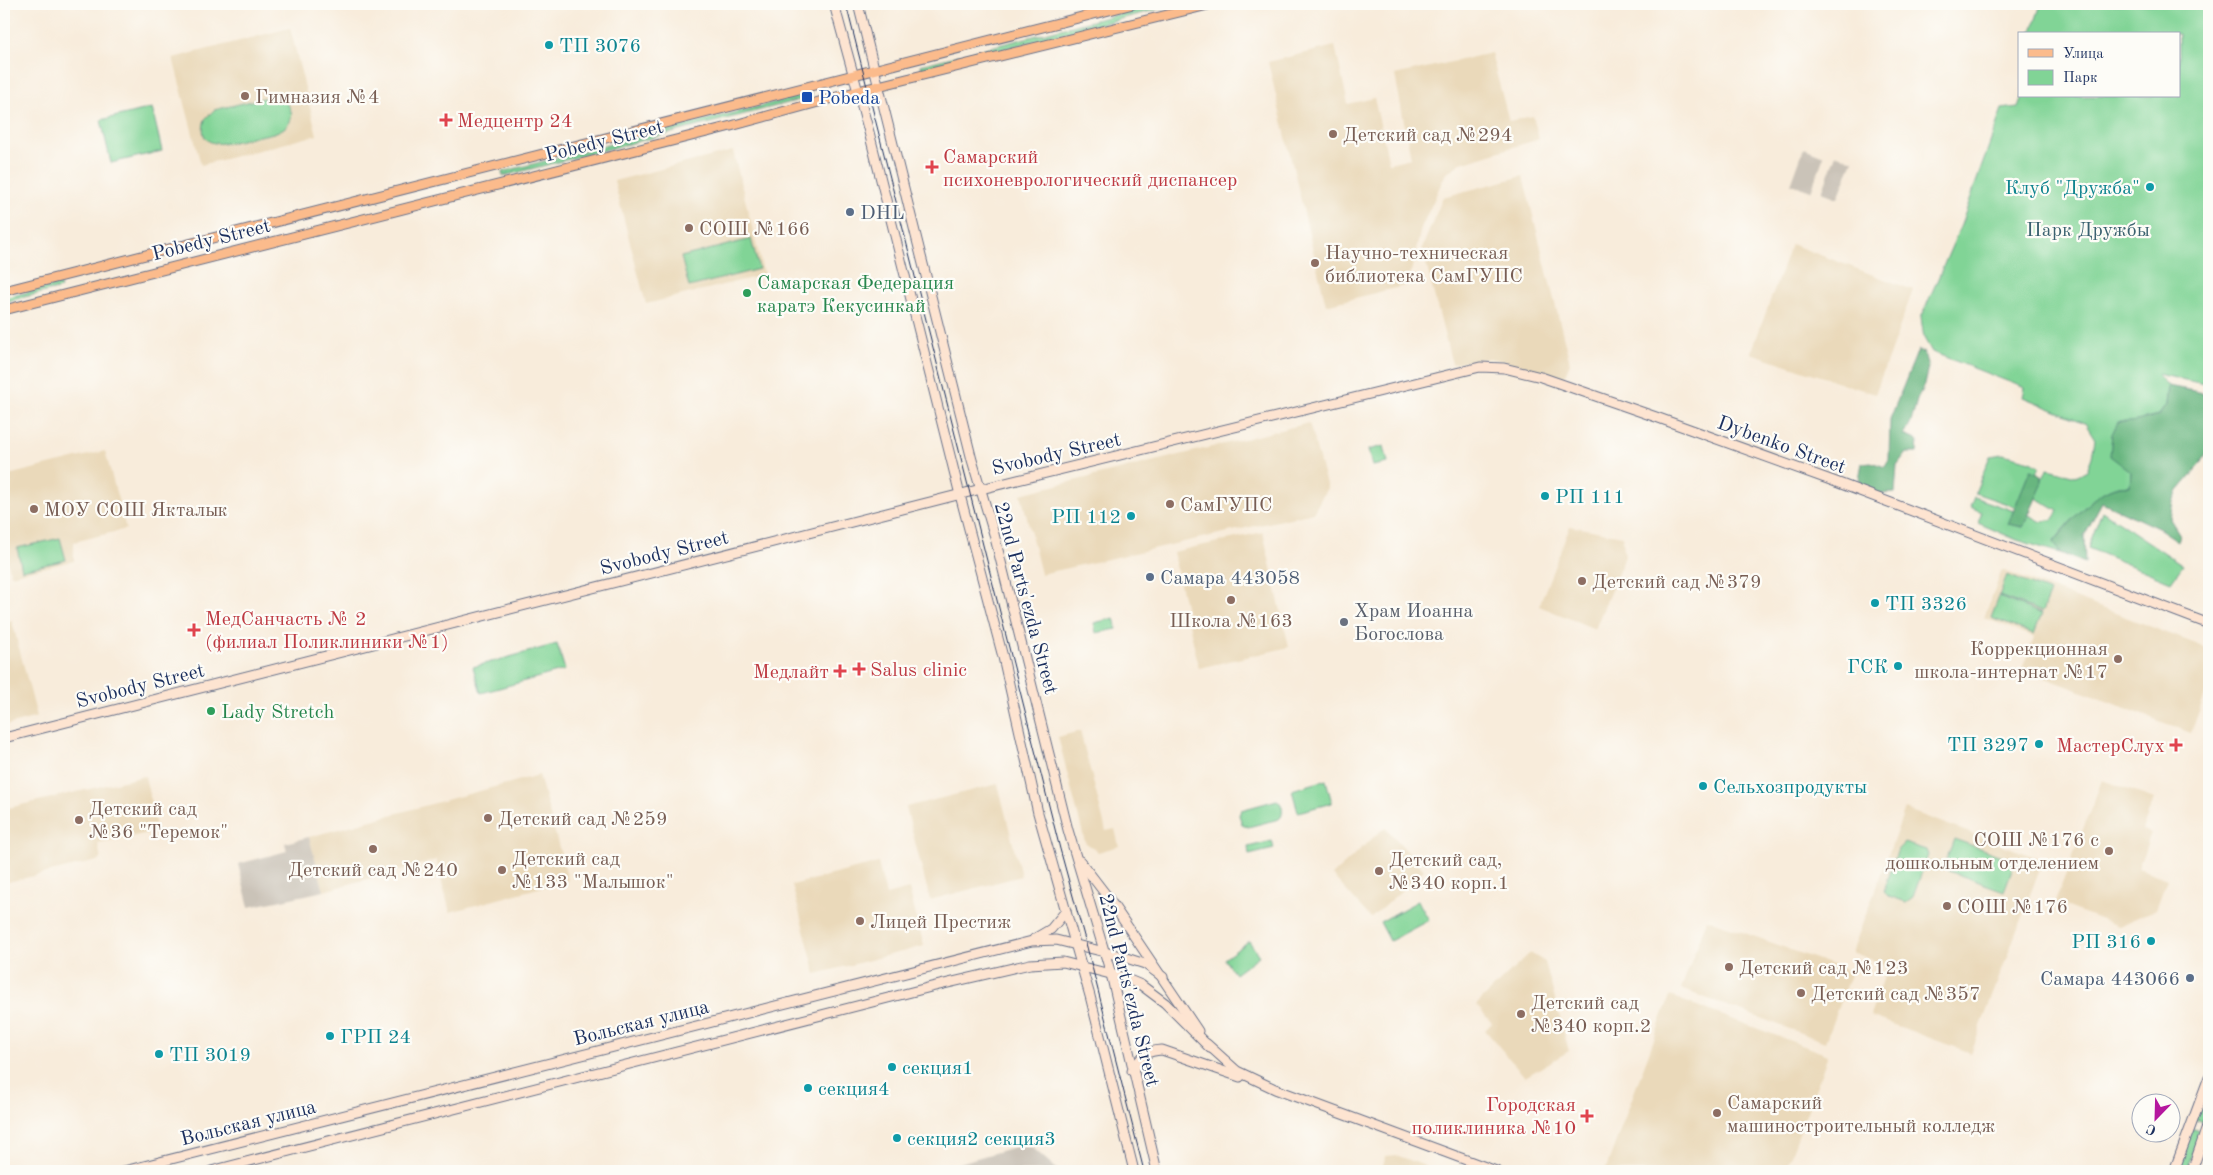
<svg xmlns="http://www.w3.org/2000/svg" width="2213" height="1175" viewBox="0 0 2213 1175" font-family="'Old Standard TT',serif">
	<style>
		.built { fill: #ead9ba }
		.industrial { fill: #cac3b8 }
		.green { fill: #81d496; stroke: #4e827a }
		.forest { fill: #68b67f; stroke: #42726e }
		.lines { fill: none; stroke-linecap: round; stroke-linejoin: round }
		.secondary-casing { stroke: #68718a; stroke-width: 11 }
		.primary-casing { stroke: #68718a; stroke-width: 11 }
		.secondary { stroke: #fde4d1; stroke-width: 9 }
		.primary { stroke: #fbbb8c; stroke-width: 9 }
		.tram { stroke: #1b2f5e; stroke-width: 1 }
		.culture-dot { fill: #0f9aa8; stroke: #fdfcf7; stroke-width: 2 }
		.education-dot { fill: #8d6e63; stroke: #fdfcf7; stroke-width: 2 }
		.transit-dot { fill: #1a4fb4; stroke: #fdfcf7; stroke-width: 2 }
		.health-dot { fill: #e0444e; stroke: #fdfcf7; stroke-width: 2 }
		.service-dot { fill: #5c6f8a; stroke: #fdfcf7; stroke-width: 2 }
		.leisure-dot { fill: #2e9e5b; stroke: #fdfcf7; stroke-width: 2 }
		.worship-dot { fill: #6b7280; stroke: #fdfcf7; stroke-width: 2 }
		.labels { text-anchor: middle; stroke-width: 4.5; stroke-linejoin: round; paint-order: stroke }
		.culture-label { font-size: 20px; fill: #0d838f; stroke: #fdfcf7; text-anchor: start }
		.education-label { font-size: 20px; fill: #785e54; stroke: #fdfcf7; text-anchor: start }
		.transit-label { font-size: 20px; fill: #164399; stroke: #fdfcf7; text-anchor: start }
		.health-label { font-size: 20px; fill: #be3a42; stroke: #fdfcf7; text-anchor: start }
		.street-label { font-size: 20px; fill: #1b2f5e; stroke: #fdfcf7 }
		.service-label { font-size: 20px; fill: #4e5e75; stroke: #fdfcf7; text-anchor: start }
		.park-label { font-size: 20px; fill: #3a616f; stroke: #fdfcf7 }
		.leisure-label { font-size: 20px; fill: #27864d; stroke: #fdfcf7; text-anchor: start }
		.worship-label { font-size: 20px; fill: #5b616d; stroke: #fdfcf7; text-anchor: start }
	</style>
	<rect width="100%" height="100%" fill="#fdfcf7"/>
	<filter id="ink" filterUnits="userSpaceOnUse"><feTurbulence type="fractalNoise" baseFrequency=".02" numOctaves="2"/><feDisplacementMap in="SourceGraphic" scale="10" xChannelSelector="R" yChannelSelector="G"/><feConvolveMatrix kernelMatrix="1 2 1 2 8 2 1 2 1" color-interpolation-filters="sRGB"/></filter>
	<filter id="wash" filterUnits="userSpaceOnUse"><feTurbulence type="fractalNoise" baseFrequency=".0096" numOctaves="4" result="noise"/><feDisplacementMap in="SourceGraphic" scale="20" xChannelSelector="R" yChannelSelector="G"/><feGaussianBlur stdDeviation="1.12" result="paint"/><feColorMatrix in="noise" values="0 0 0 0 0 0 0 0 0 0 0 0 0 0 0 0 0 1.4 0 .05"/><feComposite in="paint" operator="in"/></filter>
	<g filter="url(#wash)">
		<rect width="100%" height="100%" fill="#f8ecdb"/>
		<g class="built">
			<path d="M290 28 317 135 201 165 173 58Z"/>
			<path d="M1335 46 1348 104 1374 98 1389 163 1411 158 1395 75 1491 53 1509 121 1533 116 1539 139 1461 163 1446 173 1421 228 1408 285 1326 305 1268 62Z"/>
			<path d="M733 151 764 275 646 304 614 181Z"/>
			<path d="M1523 176 1570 363 1563 380 1508 362 1489 358 1452 364 1422 248 1443 197Z"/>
			<path d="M1791 244 1913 290 1875 394 1751 353Z"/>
			<path d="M1309 423 1327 488 1313 513 1041 574 1021 494Z"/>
			<path d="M105 451 126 529 74 542V561L11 575 4 550V476Z"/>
			<path d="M1570 526 1622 536 1625 556 1595 629 1539 606Z"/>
			<path d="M1263 532 1289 647 1199 668 1173 552Z"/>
			<path d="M2002 570 2209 649V684L2191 733 2022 669 2034 637 1984 618Z"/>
			<path d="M12 621 37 717 4 726V623Z"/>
			<path d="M1080 731 1106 831 1115 829 1119 846 1098 852 1085 842 1058 737Z"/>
			<path d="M539 775 568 880 450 912 436 860 324 891 309 837Z"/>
			<path d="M145 776 157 831 98 844 101 860 4 883V809Z"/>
			<path d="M2102 780 2154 799 2142 830 2151 833 2138 868 2167 879 2156 909 2118 926 2055 902Z"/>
			<path d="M998 784 1021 876 930 900 906 807Z"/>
			<path d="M1905 809 2043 860 1971 1053 1870 1016 1888 966 1852 952Z"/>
			<path d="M1385 827 1424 870 1371 918 1332 875Z"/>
			<path d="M878 863 886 895 909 889 924 946 816 974 792 885Z"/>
			<path d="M1707 919 1851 972 1825 1042 1681 989Z"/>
			<path d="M1530 953 1545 962 1569 1051 1525 1077 1485 1030 1492 1023 1476 1005Z"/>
			<path d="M1670 996 1828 1055 1785 1171H1605Z"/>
			<path d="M1396 1155 1439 1171H1381L1386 1156Z"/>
		</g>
		<g class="industrial">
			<path d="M1804 148 1824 156 1811 191 1791 184Z"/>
			<path d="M1836 154 1853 160 1838 198 1822 192Z"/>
			<path d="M309 837 324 891 249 907 238 864 287 851 285 843Z"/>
			<path d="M1018 1146 1032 1147 1059 1171H932Z"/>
		</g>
		<g class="green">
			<path d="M1158 4H1178L922 70 921 65Z"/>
			<path d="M2041 4H2209V385L2157 374 2168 386 2166 405 2159 415 2145 418 2137 423 2118 422 2131 472 2130 486C2102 480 2071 522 2054 541L2060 553 2017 540 1978 523 1982 512 1970 507 1974 497 2014 511 2009 524 2023 527 2029 515 2042 522 2053 519 2058 511 2036 498C2040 488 2041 477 2048 469L2076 476 2087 470 2092 457 2095 439 2085 423 2023 397 2025 388 1932 352 1924 338 1921 318 1961 225 2002 109 2018 107 2022 96H2179V34H2031Z"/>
			<path d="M811 93V97L503 176 502 172Z"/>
			<path d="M272 96C288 97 300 117 284 128 276 134 263 135 254 137 236 141 194 156 205 119L214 110Z"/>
			<path d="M152 108 162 151 111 163 101 120Z"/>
			<path d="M751 239 759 269 689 287 681 257Z"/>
			<path d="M59 284 61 288 4 302V298Z"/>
			<path d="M1384 446 1388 463 1372 466 1368 450Z"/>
			<path d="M2003 454 2031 461 2040 466 2037 473 2031 470 2016 507 1975 493 1990 456Z"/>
			<path d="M2102 511 2183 565 2171 582 2088 548Z"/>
			<path d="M60 538 66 560 22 570 17 548Z"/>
			<path d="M2007 575 2050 592 2042 612 1999 596Z"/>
			<path d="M1999 597 2042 614 2034 634 1991 618Z"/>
			<path d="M1114 618 1117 629 1096 633 1094 623Z"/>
			<path d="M557 644 565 670 481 693 473 667Z"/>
			<path d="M1326 780 1332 803 1298 812 1292 790Z"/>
			<path d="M1277 800C1282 803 1284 811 1281 817L1279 819 1248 827 1242 824 1239 815 1241 810Z"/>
			<path d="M1954 839 2015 861 2004 891 1943 869Z"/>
			<path d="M1272 841 1274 849 1249 855 1248 847Z"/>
			<path d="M1904 843 1926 850 1928 855 1913 897 1906 902 1889 896 1884 891 1898 849Z"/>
			<path d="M1418 901 1429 920 1390 941 1380 922Z"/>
			<path d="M1249 941 1259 956 1235 974 1224 959Z"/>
			<path d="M2209 1079V1109L2205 1122 2194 1119Z"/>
			<path d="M2191 1128 2200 1131 2186 1171H2176Z"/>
		</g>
		<g class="forest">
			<path d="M1918 350 1924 353 1928 367 1924 385 1917 400 1911 422 1904 435 1918 441 1917 453H1907L1897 466 1895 493 1880 494 1863 488 1859 479 1862 463 1871 462 1885 467 1889 459 1890 419Z"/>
			<path d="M2168 386 2209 394V448L2201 464 2178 491 2173 501 2170 519 2180 535 2178 541 2160 529 2102 502 2084 536 2085 563 2060 553 2054 542C2072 521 2100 481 2130 486L2131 472 2110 456 2112 434 2118 422C2137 423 2142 419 2159 415L2166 405Z"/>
			<path d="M2030 470 2042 475V485L2023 527 2008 524Z"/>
		</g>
	</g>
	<g filter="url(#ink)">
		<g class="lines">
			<defs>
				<g id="secondary">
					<path d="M834 4 869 132 960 495 1003 657 1038 813 1090 996 1134 1171"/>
					<path d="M858 4 972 460 994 534 1068 830 1111 974 1157 1171"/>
					<path d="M4 738 981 489 1480 367 1504 368 1541 377 1656 417 1836 482 2209 624"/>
					<path d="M1080 861 1107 896 1198 1031"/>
					<path d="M1034 939 1051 929 1066 911"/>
					<path d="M1207 1044 1237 1071 1275 1089 1496 1171"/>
					<path d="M1132 1071C1142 1056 1144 1051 1162 1050L1240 1077"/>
					<path d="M124 1171 1032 941 1056 940 1117 955 1145 964 1163 977"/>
					<path d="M211 1171 931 987 1030 964 1063 962 1122 977 1141 985 1165 1003 1210 1048"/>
					<path d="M2174 1171 2209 1077"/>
					<path d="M2192 1171 2209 1121"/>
				</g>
				<g id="primary">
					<path d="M4 291 1133 4"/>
					<path d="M4 310 731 126 866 89 1212 4"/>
				</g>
			</defs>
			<use href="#secondary" class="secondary-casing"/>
			<use href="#primary" class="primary-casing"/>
			<use href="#secondary" class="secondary"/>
			<use href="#primary" class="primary"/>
			<path class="tram" d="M846 4 1060 849 1087 947 1144 1171"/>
		</g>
	</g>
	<g class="culture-dot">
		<circle cx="549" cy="45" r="5"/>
		<circle cx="2150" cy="187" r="5"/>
		<circle cx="1545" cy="496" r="5"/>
		<circle cx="1131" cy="516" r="5"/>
		<circle cx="1875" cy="603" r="5"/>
		<circle cx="1898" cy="666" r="5"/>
		<circle cx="2039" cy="744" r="5"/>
		<circle cx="1703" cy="786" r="5"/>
		<circle cx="2151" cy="941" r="5"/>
		<circle cx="330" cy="1036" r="5"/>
		<circle cx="159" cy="1054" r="5"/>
		<circle cx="892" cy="1067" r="5"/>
		<circle cx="808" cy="1088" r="5"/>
		<circle cx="897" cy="1138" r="5"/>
	</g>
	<g class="education-dot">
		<circle cx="245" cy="96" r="5"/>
		<circle cx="1333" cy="134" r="5"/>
		<circle cx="689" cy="228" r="5"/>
		<circle cx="1315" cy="263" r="5"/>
		<circle cx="1170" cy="504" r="5"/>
		<circle cx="34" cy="509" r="5"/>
		<circle cx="1582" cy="581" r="5"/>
		<circle cx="1231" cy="600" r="5"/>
		<circle cx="2118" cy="659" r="5"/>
		<circle cx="488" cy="818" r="5"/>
		<circle cx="79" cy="820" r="5"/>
		<circle cx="373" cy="849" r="5"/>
		<circle cx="2109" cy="851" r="5"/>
		<circle cx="502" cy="870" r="5"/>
		<circle cx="1379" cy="871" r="5"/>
		<circle cx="1947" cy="906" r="5"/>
		<circle cx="860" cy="921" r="5"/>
		<circle cx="1729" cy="967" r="5"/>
		<circle cx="1801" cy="993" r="5"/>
		<circle cx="1521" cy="1014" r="5"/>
		<circle cx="1717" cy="1113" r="5"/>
	</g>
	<rect class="transit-dot" x="801" y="91" width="12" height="12" rx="2.5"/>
	<g class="health-dot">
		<path d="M443.5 112.5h5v5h5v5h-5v5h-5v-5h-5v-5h5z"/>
		<path d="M929.5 159.5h5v5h5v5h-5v5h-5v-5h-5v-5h5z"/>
		<path d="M191.5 622.5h5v5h5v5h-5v5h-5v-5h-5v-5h5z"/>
		<path d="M856.5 661.5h5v5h5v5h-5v5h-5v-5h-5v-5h5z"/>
		<path d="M837.5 663.5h5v5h5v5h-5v5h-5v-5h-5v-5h5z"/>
		<path d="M2173.5 737.5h5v5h5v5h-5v5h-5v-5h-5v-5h5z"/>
		<path d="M1584.5 1108.5h5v5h5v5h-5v5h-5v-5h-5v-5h5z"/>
	</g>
	<g class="service-dot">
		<circle cx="850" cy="212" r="5"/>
		<circle cx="1150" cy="577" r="5"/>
		<circle cx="2190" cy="978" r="5"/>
	</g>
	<g class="leisure-dot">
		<circle cx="747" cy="293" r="5"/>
		<circle cx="211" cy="711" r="5"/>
	</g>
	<circle class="worship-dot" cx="1344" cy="622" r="5"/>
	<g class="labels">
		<g class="culture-label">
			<text x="559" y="52">ТП 3076</text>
			<text x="2140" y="194" text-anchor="end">Клуб "Дружба"</text>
			<text x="1555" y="503">РП 111</text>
			<text x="1121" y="523" text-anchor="end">РП 112</text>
			<text x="1885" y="610">ТП 3326</text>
			<text x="1888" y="673" text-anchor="end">ГСК</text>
			<text x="2029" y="751" text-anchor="end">ТП 3297</text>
			<text x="1713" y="793">Сельхозпродукты</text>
			<text x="2141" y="948" text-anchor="end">РП 316</text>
			<text x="340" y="1043">ГРП 24</text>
			<text x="169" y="1061">ТП 3019</text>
			<text x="902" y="1074">секция1</text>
			<text x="818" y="1095">секция4</text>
			<text x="907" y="1145">секция2 секция3</text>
		</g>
		<g class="education-label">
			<text x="255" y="103">Гимназия №4</text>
			<text x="1343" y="141">Детский сад №294</text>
			<text x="699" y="235">СОШ №166</text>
			<text x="1325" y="259">Научно-техническая<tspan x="1325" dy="23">библиотека СамГУПС</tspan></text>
			<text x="1180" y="511">СамГУПС</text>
			<text x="44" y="516">МОУ СОШ Якталык</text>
			<text x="1592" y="588">Детский сад №379</text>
			<text x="1231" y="627" text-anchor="middle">Школа №163</text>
			<text x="2108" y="655" text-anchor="end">Коррекционная<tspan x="2108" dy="23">школа-интернат №17</tspan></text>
			<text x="89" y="815">Детский сад<tspan x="89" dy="23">№36 "Теремок"</tspan></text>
			<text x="498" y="825">Детский сад №259</text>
			<text x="2099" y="846" text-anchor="end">СОШ №176 с<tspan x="2099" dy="23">дошкольным отделением</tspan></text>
			<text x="512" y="865">Детский сад<tspan x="512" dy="23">№133 "Малышок"</tspan></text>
			<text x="1389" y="866">Детский сад,<tspan x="1389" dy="23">№340 корп.1</tspan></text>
			<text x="373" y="876" text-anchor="middle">Детский сад №240</text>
			<text x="1957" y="913">СОШ №176</text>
			<text x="870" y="928">Лицей Престиж</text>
			<text x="1739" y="974">Детский сад №123</text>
			<text x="1811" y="1000">Детский сад №357</text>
			<text x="1531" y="1009">Детский сад<tspan x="1531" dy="23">№340 корп.2</tspan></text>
			<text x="1727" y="1109">Самарский<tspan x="1727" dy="23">машиностроительный колледж</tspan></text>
		</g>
		<g class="transit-label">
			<text x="818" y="104">Pobeda</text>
		</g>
		<g class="health-label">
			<text x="457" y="127">Медцентр 24</text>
			<text x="943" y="163">Самарский<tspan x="943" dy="23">психоневрологический диспансер</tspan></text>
			<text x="205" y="625">МедСанчасть № 2<tspan x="205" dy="23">(филиал Поликлиники №1)</tspan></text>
			<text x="870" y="676">Salus clinic</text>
			<text x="829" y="678" text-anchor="end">Медлайт</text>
			<text x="2165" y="752" text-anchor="end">МастерСлух</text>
			<text x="1576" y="1111" text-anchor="end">Городская<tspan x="1576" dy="23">поликлиника №10</tspan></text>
		</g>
		<g class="street-label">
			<text transform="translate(604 140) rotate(-14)" y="7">Pobedy Street</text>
			<text transform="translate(211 239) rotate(-14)" y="7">Pobedy Street</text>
			<text transform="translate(1782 444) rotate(20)" y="7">Dybenko Street</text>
			<text transform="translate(1056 453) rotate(-13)" y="7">Svobody Street</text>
			<text transform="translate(664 552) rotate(-14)" y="7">Svobody Street</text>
			<text transform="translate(1027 598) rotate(75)" y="7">22nd Parts'ezda Street</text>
			<text transform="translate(140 685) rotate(-14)" y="7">Svobody Street</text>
			<text transform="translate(1130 990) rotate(76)" y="7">22nd Parts'ezda Street</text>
			<text transform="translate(641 1022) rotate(-14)" y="7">Вольская улица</text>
			<text transform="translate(248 1122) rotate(-14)" y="7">Вольская улица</text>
		</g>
		<g class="service-label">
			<text x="860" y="219">DHL</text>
			<text x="1160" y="584">Самара 443058</text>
			<text x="2180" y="985" text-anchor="end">Самара 443066</text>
		</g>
		<g class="park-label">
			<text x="2088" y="236">Парк Дружбы</text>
		</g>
		<g class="leisure-label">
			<text x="757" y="289">Самарская Федерация<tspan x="757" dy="23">каратэ Кекусинкай</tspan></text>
			<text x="221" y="718">Lady Stretch</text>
		</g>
		<g class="worship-label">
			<text x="1354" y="617">Храм Иоанна<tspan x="1354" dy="23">Богослова</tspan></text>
		</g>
	</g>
	<rect width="2213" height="1175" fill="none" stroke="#fdfcf7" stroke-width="20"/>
	<rect x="2018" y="32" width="162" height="65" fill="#fdfcf7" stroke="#a3aaba"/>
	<rect x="2028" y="49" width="25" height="8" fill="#fbbb8c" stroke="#a3aaba"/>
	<text x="2063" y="58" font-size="15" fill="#1b2f5e">Улица</text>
	<rect x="2028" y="70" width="25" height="15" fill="#81d496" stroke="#a3aaba"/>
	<text x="2063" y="82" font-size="15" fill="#1b2f5e">Парк</text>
	<g transform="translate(2156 1118) rotate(203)"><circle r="24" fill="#fdfcf7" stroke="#a3aaba"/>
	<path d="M0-4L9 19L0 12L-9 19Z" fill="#b5179e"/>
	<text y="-8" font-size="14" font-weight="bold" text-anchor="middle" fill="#1b2f5e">С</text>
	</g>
</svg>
